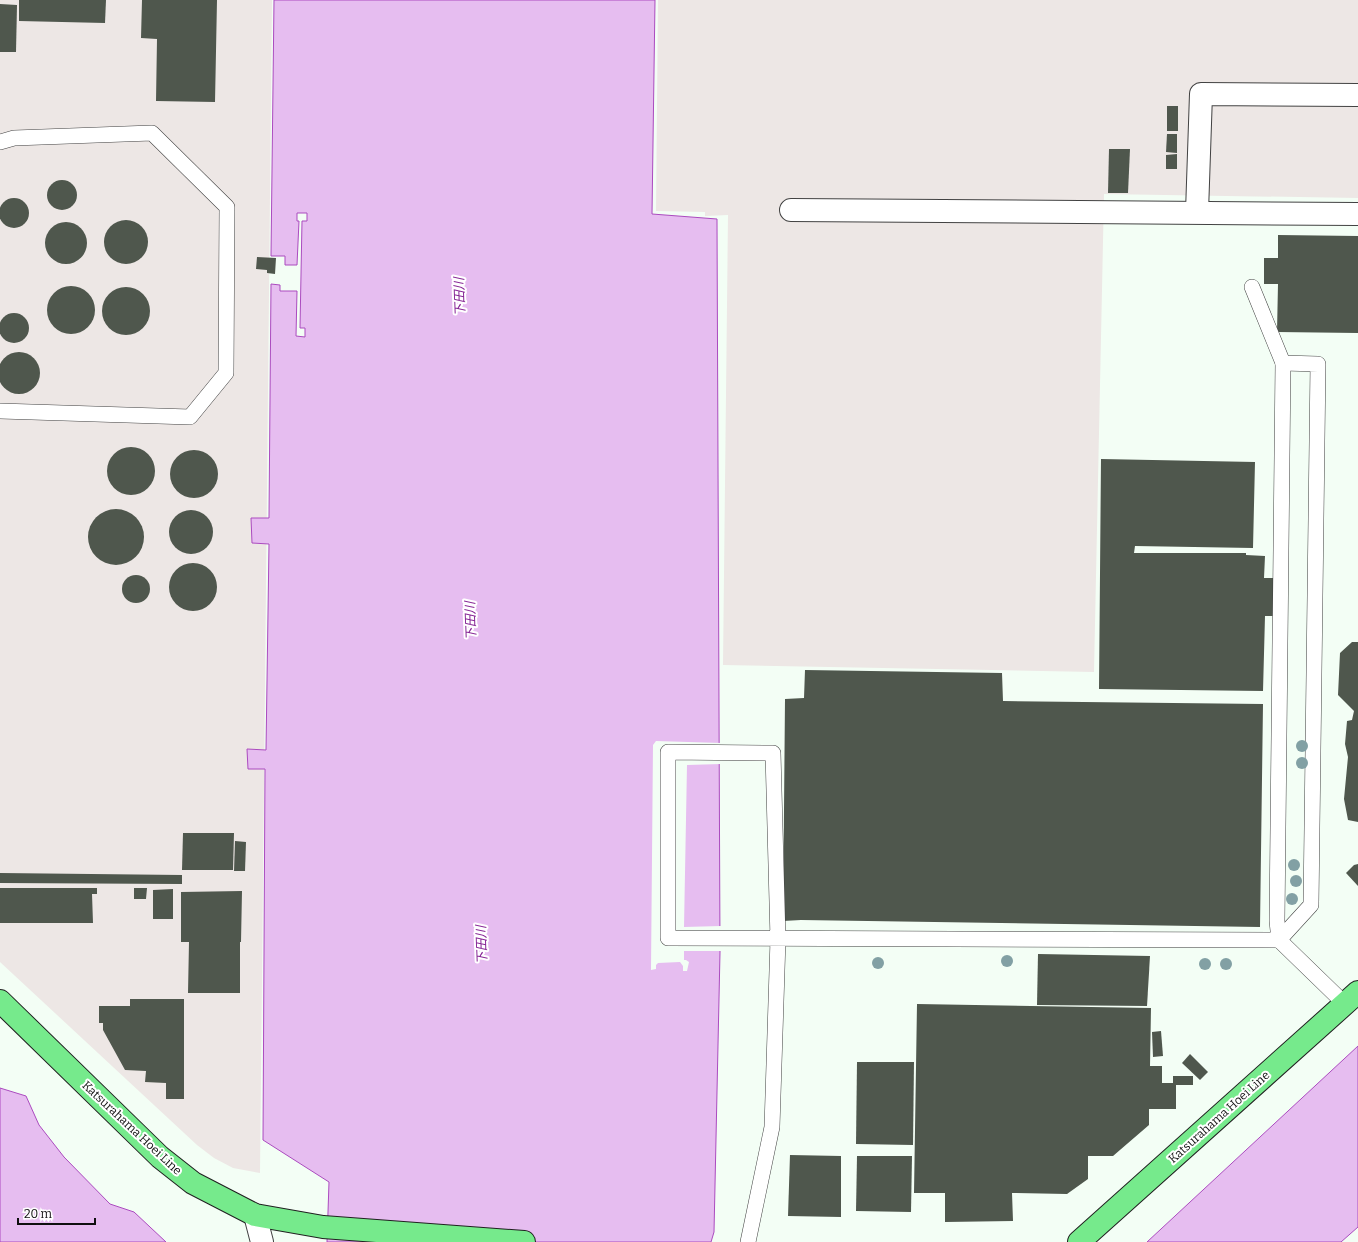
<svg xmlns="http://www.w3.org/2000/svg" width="1358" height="1242" viewBox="0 0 1358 1242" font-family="Bitter,'Noto Sans JP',serif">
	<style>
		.industrial { fill: #ede7e5 }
		.water { fill: #e6bdf0; stroke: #ab4bbf }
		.pier { fill: #f3fef5 }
		.building { fill: #4f574d }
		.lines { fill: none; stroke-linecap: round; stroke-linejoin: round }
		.lane-casing { stroke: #424242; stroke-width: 16 }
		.street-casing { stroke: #424242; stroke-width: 24 }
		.primary-casing { stroke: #202020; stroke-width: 24 }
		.lane { stroke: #fff; stroke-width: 15 }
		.street { stroke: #fff; stroke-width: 22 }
		.primary { stroke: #76ea8c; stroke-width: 22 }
		.tree { fill: #82a0a4 }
		.labels { text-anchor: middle; stroke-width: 4; stroke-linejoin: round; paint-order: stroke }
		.street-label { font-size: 12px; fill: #0f0f0f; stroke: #fff }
		.water-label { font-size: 13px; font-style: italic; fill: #862595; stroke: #fff }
	</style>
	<rect width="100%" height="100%" fill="#f3fef5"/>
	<g class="industrial">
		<path d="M0 0H272L260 1173 233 1168 214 1158 197 1145 0 962Z"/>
		<path d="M658 0H1358V198L1104 194 1094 672 723 665 728 215 705 216V212L656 211Z"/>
	</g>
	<g class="water">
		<path d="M274 0H655L652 214 717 219 720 952 714 1232 711 1242H327L329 1182 263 1140 265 769H248L247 749 266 750 269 544 252 543 251 518H269L271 284 280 285V291H297L296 336 305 337V328H300L302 221H307V213H297V221H299L297 265H285V256H271Z"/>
		<path d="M1358 1046V1227L1341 1242H1147Z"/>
		<path d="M0 1088 26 1096 39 1125 64 1157 110 1204 134 1212 166 1242H0Z"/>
	</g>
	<path class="pier" d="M656 741 721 743V764L687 765 684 927 721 926V951H684V960H686L689 962 687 971H683V966L680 962 658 963 656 965V969L651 970 653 745Z"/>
	<g class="building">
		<path d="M19 0H106L105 23 19 21Z"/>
		<path d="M142 0H217L215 102 156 101 157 39 141 38Z"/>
		<path d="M0 4 17 5 16 52H0Z"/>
		<rect x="1167" y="106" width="11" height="25"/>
		<path d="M1167 134H1177V153L1166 152Z"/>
		<path d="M1109 149H1130L1128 193H1108Z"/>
		<path d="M1177 154V169H1166V155Z"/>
		<circle cx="62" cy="195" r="15"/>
		<circle cx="14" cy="213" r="15"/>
		<circle cx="126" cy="242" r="22"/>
		<circle cx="66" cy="243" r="21"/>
		<path d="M1278 235 1358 236V333L1277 332 1278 284H1264V258H1278Z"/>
		<path d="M257 257 276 258 275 274 267 273V270L256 269Z"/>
		<circle cx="71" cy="310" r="24"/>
		<circle cx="126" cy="311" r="24"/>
		<circle cx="14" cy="328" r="15"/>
		<circle cx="19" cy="373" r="21"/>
		<circle cx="131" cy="471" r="24"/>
		<circle cx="194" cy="474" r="24"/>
		<path d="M1101 459 1255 462 1253 548 1135 546 1134 553H1246V555L1265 556 1264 578H1276L1275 616H1265L1263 691 1099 689Z"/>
		<circle cx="116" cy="537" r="28"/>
		<circle cx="191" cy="532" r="22"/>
		<circle cx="193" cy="587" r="24"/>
		<circle cx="136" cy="589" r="14"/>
		<path d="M1352 642H1358V822L1348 820 1344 799 1348 757 1345 744 1347 721 1352 720 1354 711 1338 695 1340 653Z"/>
		<path d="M805 670 1002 673 1003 701 1263 704 1260 927 801 920 783 921 785 699 804 698Z"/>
		<path d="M183 833H234L233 870H182Z"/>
		<path d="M235 841 246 842 245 871H234Z"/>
		<path d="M1358 864V886L1346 873 1354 865Z"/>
		<path d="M0 873 182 875V884L0 883Z"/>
		<path d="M0 888H97V894H92L93 923H0Z"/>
		<path d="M134 888H147L146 899H134Z"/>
		<path d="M173 889V919H153V890Z"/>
		<path d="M242 891 241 942H240V993H188L189 942H181V892Z"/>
		<path d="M1038 954 1150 956 1147 1006 1037 1005Z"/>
		<path d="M130 999H184V1099H166V1083L145 1082 146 1071 125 1070 103 1030V1023H99V1006H130Z"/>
		<path d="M917 1004 1151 1008 1150 1066H1162V1083H1173V1076H1193V1085H1176V1109H1149V1125L1113 1156H1088V1179L1067 1194 1012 1193 1013 1221 945 1222V1193H914Z"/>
		<path d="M1161 1031 1163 1056 1153 1057 1152 1032Z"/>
		<path d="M1190 1054 1208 1072 1200 1080 1182 1063Z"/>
		<path d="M857 1062H914L913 1145 856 1144Z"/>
		<path d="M790 1155 841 1156V1217L788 1216Z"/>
		<path d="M857 1156H912L911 1212 856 1211Z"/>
	</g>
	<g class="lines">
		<defs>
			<g id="lane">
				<path d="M0 142 14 138 152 133 227 207 226 373 190 417 0 411"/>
				<path d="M1252 287 1283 363 1318 364 1311 905 1279 940 1345 1004"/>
				<path d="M748 1242 772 1127 778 939 773 753 668 752V938L1279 940 1277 921 1283 363"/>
			</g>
			<g id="street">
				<path d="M791 210 1358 214"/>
				<path d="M1197 212 1201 94 1358 95"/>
				<path d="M255 1215 262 1242"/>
			</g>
			<g id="primary">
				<path d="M0 1001 160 1157 193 1183 255 1215 323 1227 524 1242"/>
				<path d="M1079 1242 1358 992"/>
			</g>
		</defs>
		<use href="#lane" class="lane-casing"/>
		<use href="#street" class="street-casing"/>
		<use href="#primary" class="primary-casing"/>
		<use href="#lane" class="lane"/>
		<use href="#street" class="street"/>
		<use href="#primary" class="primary"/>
	</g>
	<g class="tree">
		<circle cx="1302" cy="746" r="6"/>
		<circle cx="1302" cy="763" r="6"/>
		<circle cx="1294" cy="865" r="6"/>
		<circle cx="1296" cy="881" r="6"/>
		<circle cx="1292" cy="899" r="6"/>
		<circle cx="1007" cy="961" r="6"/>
		<circle cx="878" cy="963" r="6"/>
		<circle cx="1205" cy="964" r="6"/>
		<circle cx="1226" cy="964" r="6"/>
	</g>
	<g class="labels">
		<g class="street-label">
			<text transform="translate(1219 1117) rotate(-42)" y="4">Katsurahama Hoei Line</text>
			<text transform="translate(132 1128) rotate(43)" y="4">Katsurahama Hoei Line</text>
		</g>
		<g class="water-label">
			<text transform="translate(459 297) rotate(-92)" y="5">下田川</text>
			<text transform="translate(470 621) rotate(-92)" y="5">下田川</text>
			<text transform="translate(481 945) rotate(-92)" y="5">下田川</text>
		</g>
	</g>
	<path d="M18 1218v6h77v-6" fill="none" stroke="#0f0f0f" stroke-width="2"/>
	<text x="24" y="1218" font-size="12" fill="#0f0f0f" stroke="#ffffff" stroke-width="3" paint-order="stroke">20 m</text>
</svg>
